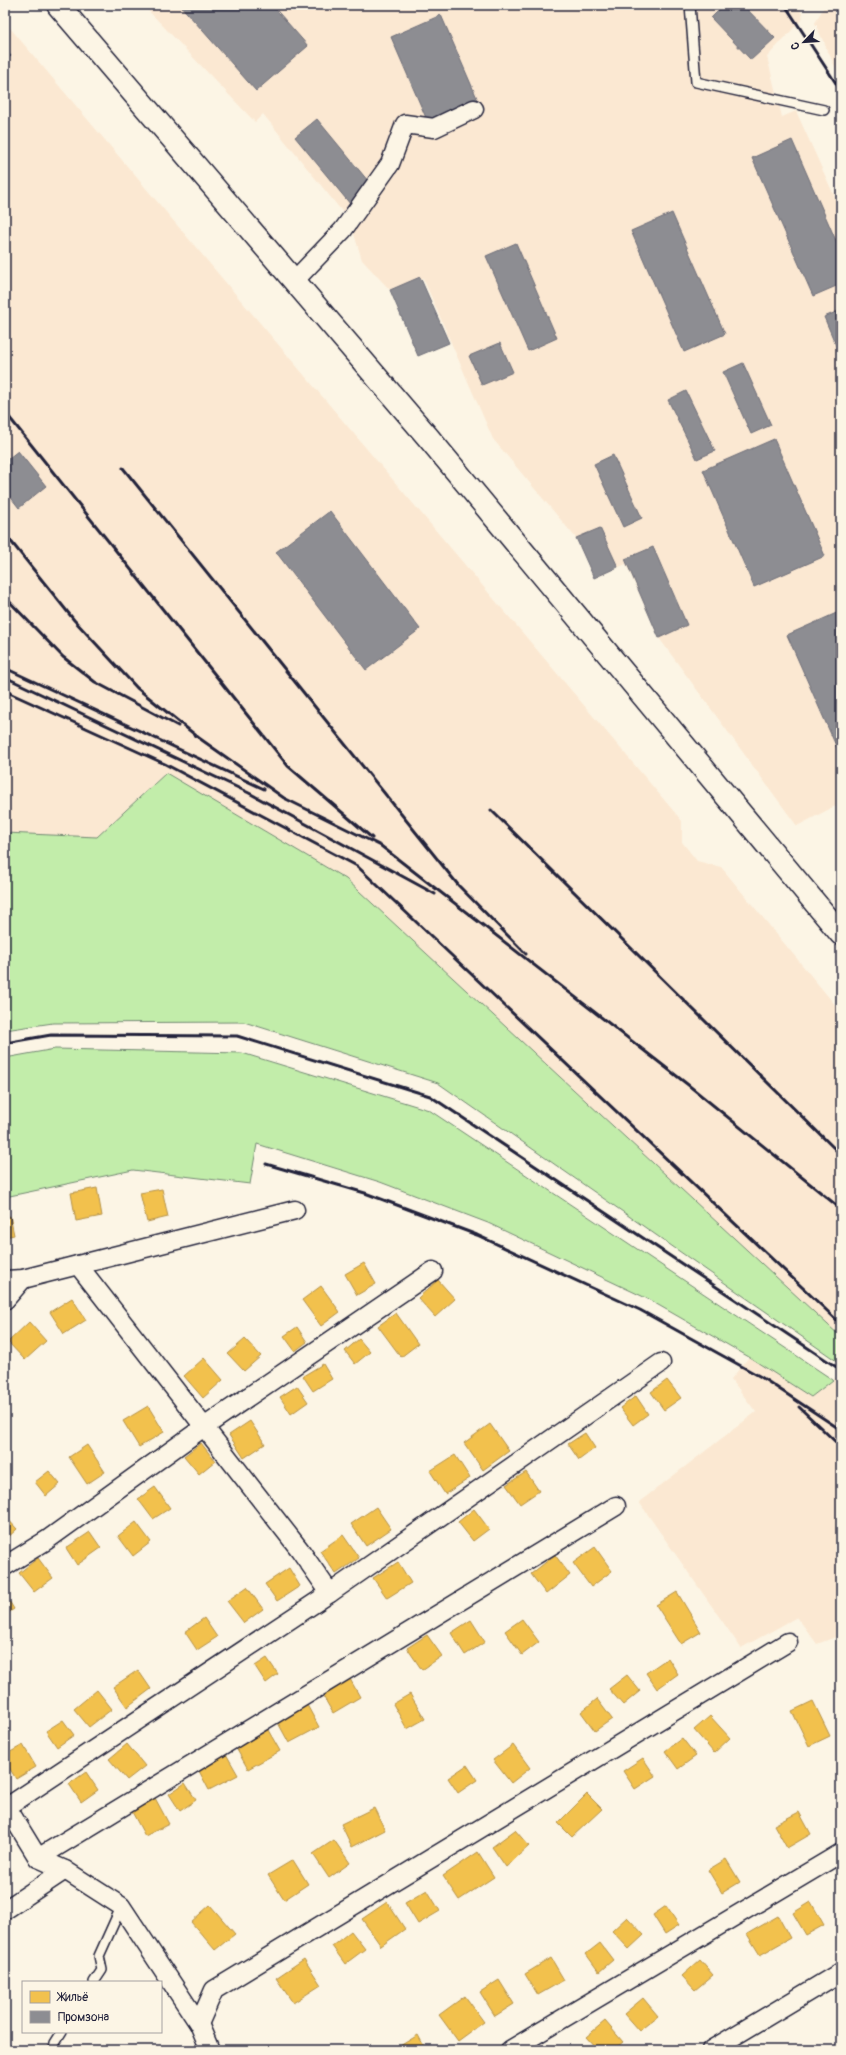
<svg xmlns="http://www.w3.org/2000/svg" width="846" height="2055" viewBox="0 0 846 2055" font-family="Pangolin,sans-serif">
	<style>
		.built { fill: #fbe8d2 }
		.green { fill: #c2edaa; stroke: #728872 }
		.homes { fill: #f2c14e; stroke: #b49148 }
		.industry { fill: #8d8d92; stroke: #6d6d78 }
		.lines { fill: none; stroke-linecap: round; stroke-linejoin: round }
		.service-casing { stroke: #22223b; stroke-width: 12 }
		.minor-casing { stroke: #22223b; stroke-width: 21 }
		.tertiary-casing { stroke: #22223b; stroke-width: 25 }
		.service { stroke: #fcf5e5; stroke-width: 9 }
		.minor { stroke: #fcf5e5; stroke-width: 18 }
		.tertiary { stroke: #fcf5e5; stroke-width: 22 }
		.rail { stroke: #22223b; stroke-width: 3 }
	</style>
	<rect width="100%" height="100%" fill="#fcf5e5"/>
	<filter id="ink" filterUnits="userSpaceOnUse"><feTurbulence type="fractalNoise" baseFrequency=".025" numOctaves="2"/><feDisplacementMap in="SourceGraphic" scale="8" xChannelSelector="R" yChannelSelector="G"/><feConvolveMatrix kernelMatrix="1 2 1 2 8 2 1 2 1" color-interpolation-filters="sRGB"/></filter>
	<g filter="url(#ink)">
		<g class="built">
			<path d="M143 5H799L803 18 767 57 782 117 796 111 841 211V803L797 826 659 638 626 564 594 578 576 538 493 439 423 278 390 290 362 260 350 221 263 114 255 122Z"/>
			<path d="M825 5H841V80L815 23Z"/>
			<path d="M5 22 682 821V842L697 861 721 867 841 1012V1337L346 879 166 773 97 837 5 833Z"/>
			<path d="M749 1357 811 1397 841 1374V1635L817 1644 797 1617 741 1648 639 1502 756 1412 731 1379Z"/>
		</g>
		<g class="green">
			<path d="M166 773 346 879 841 1337V1364L438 1083 244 1022 53 1023 5 1030V833L97 837Z"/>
			<path d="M55 1049 242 1053 429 1110 833 1380 811 1397 749 1357 646 1298 488 1223 380 1182 257 1144 250 1184 133 1170 5 1197V1058Z"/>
		</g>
		<g class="homes">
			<path d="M97 1188 102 1216 76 1221 71 1193Z"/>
			<path d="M162 1189 168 1217 147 1222 140 1193Z"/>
			<path d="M10 1216 14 1235 5 1237V1217Z"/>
			<path d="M364 1263 376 1284 357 1295 345 1274Z"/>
			<path d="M438 1280 455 1299 435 1317 418 1298Z"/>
			<path d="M321 1286 340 1312 321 1326 302 1300Z"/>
			<path d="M72 1298 86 1320 64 1334 50 1312Z"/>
			<path d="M396 1313 418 1344 401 1357 378 1326Z"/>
			<path d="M29 1322 46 1341 25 1360 8 1342Z"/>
			<path d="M297 1327 307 1342 295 1351 284 1336Z"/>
			<path d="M245 1339 261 1356 244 1371 228 1354Z"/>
			<path d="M359 1339 370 1352 355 1364 345 1351Z"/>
			<path d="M204 1358 223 1380 203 1398 184 1376Z"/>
			<path d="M323 1364 332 1379 313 1391 303 1376Z"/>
			<path d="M667 1380 681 1398 664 1410 651 1392Z"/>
			<path d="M297 1386 308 1402 291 1414 280 1397Z"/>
			<path d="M636 1396 648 1414 633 1425 620 1408Z"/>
			<path d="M148 1406 164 1432 139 1447 123 1421Z"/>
			<path d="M250 1421 265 1444 244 1458 229 1435Z"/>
			<path d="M490 1424 509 1451 483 1470 464 1443Z"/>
			<path d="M585 1433 595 1448 579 1460 568 1444Z"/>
			<path d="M201 1443 215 1461 199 1474 184 1456Z"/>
			<path d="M87 1445 105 1472 87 1484 69 1457Z"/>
			<path d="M455 1455 470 1478 445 1494 430 1471Z"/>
			<path d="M49 1471 60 1484 46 1496 35 1482Z"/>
			<path d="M526 1472 539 1491 520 1504 506 1485Z"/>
			<path d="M155 1487 170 1508 153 1519 138 1499Z"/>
			<path d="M376 1507 391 1529 366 1546 351 1524Z"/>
			<path d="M474 1509 489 1529 473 1541 458 1522Z"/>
			<path d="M5 1516 17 1529 5 1540Z"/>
			<path d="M136 1522 151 1542 133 1556 118 1536Z"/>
			<path d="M90 1532 101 1548 77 1565 66 1548Z"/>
			<path d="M343 1535 359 1558 336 1574 320 1551Z"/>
			<path d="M595 1547 612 1571 591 1587 573 1563Z"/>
			<path d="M555 1555 570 1575 546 1594 531 1574Z"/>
			<path d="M38 1558 53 1578 34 1592 19 1573Z"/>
			<path d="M398 1562 411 1583 387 1598 373 1578Z"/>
			<path d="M289 1568 300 1586 277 1601 265 1584Z"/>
			<path d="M247 1587 263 1609 244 1623 227 1601Z"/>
			<path d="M677 1592 701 1632 681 1644 656 1605Z"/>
			<path d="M5 1594 14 1609 5 1615Z"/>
			<path d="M204 1618 217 1637 197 1650 185 1632Z"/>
			<path d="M522 1619 539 1642 522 1655 505 1631Z"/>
			<path d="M471 1620 485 1642 465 1655 451 1633Z"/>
			<path d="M427 1635 442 1656 422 1670 407 1648Z"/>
			<path d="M267 1658 278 1674 266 1683 255 1666Z"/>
			<path d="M668 1658 678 1674 657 1689 646 1673Z"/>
			<path d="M138 1670 151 1689 127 1707 113 1687Z"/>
			<path d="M627 1675 640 1691 623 1705 609 1689Z"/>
			<path d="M350 1679 360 1697 333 1713 323 1696Z"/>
			<path d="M97 1690 112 1709 89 1727 74 1709Z"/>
			<path d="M410 1694 425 1719 407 1729 393 1704Z"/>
			<path d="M597 1699 612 1719 595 1731 581 1712Z"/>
			<path d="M813 1701 830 1736 809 1746 792 1711Z"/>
			<path d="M307 1705 319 1727 289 1743 277 1721Z"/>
			<path d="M710 1716 730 1738 714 1753 694 1730Z"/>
			<path d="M63 1720 74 1735 57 1747 46 1731Z"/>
			<path d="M268 1730 280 1751 248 1769 236 1748Z"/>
			<path d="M682 1738 696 1756 678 1769 665 1751Z"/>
			<path d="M127 1744 145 1766 127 1780 109 1759Z"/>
			<path d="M23 1745 36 1767 16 1779 5 1761V1755Z"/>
			<path d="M513 1745 530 1768 511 1783 493 1760Z"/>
			<path d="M226 1754 238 1775 209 1790 198 1769Z"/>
			<path d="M643 1758 655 1776 635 1789 623 1771Z"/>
			<path d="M467 1765 477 1780 458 1793 448 1778Z"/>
			<path d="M86 1772 98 1790 81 1802 69 1784Z"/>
			<path d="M185 1783 196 1800 180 1811 169 1794Z"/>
			<path d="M587 1794 602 1809 572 1837 558 1823Z"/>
			<path d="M155 1798 169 1824 145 1836 131 1810Z"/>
			<path d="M374 1808 385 1830 352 1847 341 1824Z"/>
			<path d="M799 1812 811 1834 787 1848 774 1825Z"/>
			<path d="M515 1830 529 1846 506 1867 492 1847Z"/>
			<path d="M334 1840 350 1863 329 1878 313 1854Z"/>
			<path d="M478 1852 494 1877 459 1900 443 1876Z"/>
			<path d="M726 1859 740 1882 722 1893 708 1870Z"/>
			<path d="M293 1860 308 1884 284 1900 268 1875Z"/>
			<path d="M427 1890 440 1911 418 1924 405 1903Z"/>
			<path d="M387 1902 405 1929 381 1946 362 1919Z"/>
			<path d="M811 1902 824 1925 806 1935 793 1913Z"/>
			<path d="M210 1905 235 1934 215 1950 191 1922Z"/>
			<path d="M666 1906 679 1925 665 1934 653 1915Z"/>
			<path d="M778 1916 790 1938 760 1955 747 1934Z"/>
			<path d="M627 1917 644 1935 629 1949 612 1931Z"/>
			<path d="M351 1931 365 1949 345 1964 332 1946Z"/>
			<path d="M600 1943 613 1960 599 1972 586 1954Z"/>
			<path d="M551 1958 564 1980 538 1995 525 1974Z"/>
			<path d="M304 1959 321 1985 293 2003 276 1978Z"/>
			<path d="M700 1960 713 1975 695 1990 682 1976Z"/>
			<path d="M499 1980 514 2004 495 2016 480 1992Z"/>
			<path d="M465 1996 484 2022 458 2041 439 2015Z"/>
			<path d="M643 1998 658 2016 639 2031 624 2014Z"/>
			<path d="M605 2021 623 2042 613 2050H598L586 2037Z"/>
			<path d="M418 2035 426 2050H396L395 2049Z"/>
		</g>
		<g class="industry">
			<path d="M180 5H272L308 46 256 91Z"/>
			<path d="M724 5H743L775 38 751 60 711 18Z"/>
			<path d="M441 15 477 98 427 120 391 37Z"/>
			<path d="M5 49 11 56 5 61Z"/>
			<path d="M317 119 373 187 351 205 295 137Z"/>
			<path d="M792 140 841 252V284L813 296 752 158Z"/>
			<path d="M672 213 725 334 684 352 631 231Z"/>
			<path d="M516 243 557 338 528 351 486 256Z"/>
			<path d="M420 277 449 343 418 356 390 290Z"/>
			<path d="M841 310V357L824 317Z"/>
			<path d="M500 343 513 372 482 385 469 356Z"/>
			<path d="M743 363 771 425 751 434 723 372Z"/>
			<path d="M686 391 715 451 697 459 668 400Z"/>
			<path d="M774 439 825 556 754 587 703 470Z"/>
			<path d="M18 451 46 486 19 508 5 490V461Z"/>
			<path d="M613 455 642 518 623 527 594 464Z"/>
			<path d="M330 511 420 629 366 670 276 552Z"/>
			<path d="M600 528 618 567 594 578 576 538Z"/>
			<path d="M653 547 687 625 659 638 625 559Z"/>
			<path d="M841 611V757L787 635Z"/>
		</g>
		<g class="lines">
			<defs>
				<g id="service">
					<path d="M690 5 696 82 824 110"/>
					<path d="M94 1982 102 1970 99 1956 122 1905"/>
					<path d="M54 2050 55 2043 62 2032"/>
				</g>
				<g id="minor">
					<path d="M295 280 343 230 390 164 405 124 434 128 474 109"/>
					<path d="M78 1265 295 1210"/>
					<path d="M5 1280 23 1279 78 1265 300 1550 330 1593"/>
					<path d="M5 1300 23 1279"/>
					<path d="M5 1566 47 1540 204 1427 433 1271"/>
					<path d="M5 1804 38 1858 65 1870 121 1906 199 2024 210 2050"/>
					<path d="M7 1807 330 1593 661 1363"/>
					<path d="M38 1858 616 1506"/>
					<path d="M5 1910 65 1870"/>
					<path d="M199 2024 214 1990 788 1642"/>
					<path d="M510 2050 841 1853"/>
					<path d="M711 2050 841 1972"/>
				</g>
				<path id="tertiary" d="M58 5 427 436 841 934"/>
			</defs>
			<use href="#service" class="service-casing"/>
			<use href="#minor" class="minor-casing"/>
			<use href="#tertiary" class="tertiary-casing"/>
			<use href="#service" class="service"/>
			<use href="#minor" class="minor"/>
			<use href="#tertiary" class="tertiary"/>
			<g class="rail">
				<path d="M785 5 841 91"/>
				<path d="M5 412 288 766 372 838"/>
				<path d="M123 468 459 886 526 954"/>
				<path d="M5 534 74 620 137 688 199 738 284 798 381 846 687 1084 841 1209"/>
				<path d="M5 597 63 657 95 682 178 726"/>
				<path d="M5 668 264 789"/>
				<path d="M5 677 249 793 435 894"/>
				<path d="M5 691 165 764 357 866 841 1324"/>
				<path d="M491 810 841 1155"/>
				<path d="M5 1043 51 1035 237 1036 430 1096 841 1370"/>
				<path d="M266 1164 365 1193 477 1235 640 1310 761 1377 841 1430"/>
				<path d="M799 1407 841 1447"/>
			</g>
		</g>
	</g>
	<rect width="846" height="2055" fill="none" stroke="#fcf5e5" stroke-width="20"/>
	<rect x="10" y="10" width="826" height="2035" fill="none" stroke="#22223b" stroke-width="1.5" filter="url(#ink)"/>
	<rect x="22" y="1981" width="140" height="52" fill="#fcf5e5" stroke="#a5a1a1"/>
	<rect x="30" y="1991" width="20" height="12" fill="#f2c14e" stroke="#a5a1a1"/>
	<text x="58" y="2001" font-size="12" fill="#22223b">Жильё</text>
	<rect x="30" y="2011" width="20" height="12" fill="#8d8d92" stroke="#a5a1a1"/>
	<text x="58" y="2021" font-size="12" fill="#22223b">Промзона</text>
	<g transform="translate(804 42) rotate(245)" stroke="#fcf5e5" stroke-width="3" paint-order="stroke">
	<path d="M0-3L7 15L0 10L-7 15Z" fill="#22223b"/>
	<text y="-6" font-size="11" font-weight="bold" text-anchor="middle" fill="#22223b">С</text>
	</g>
</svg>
